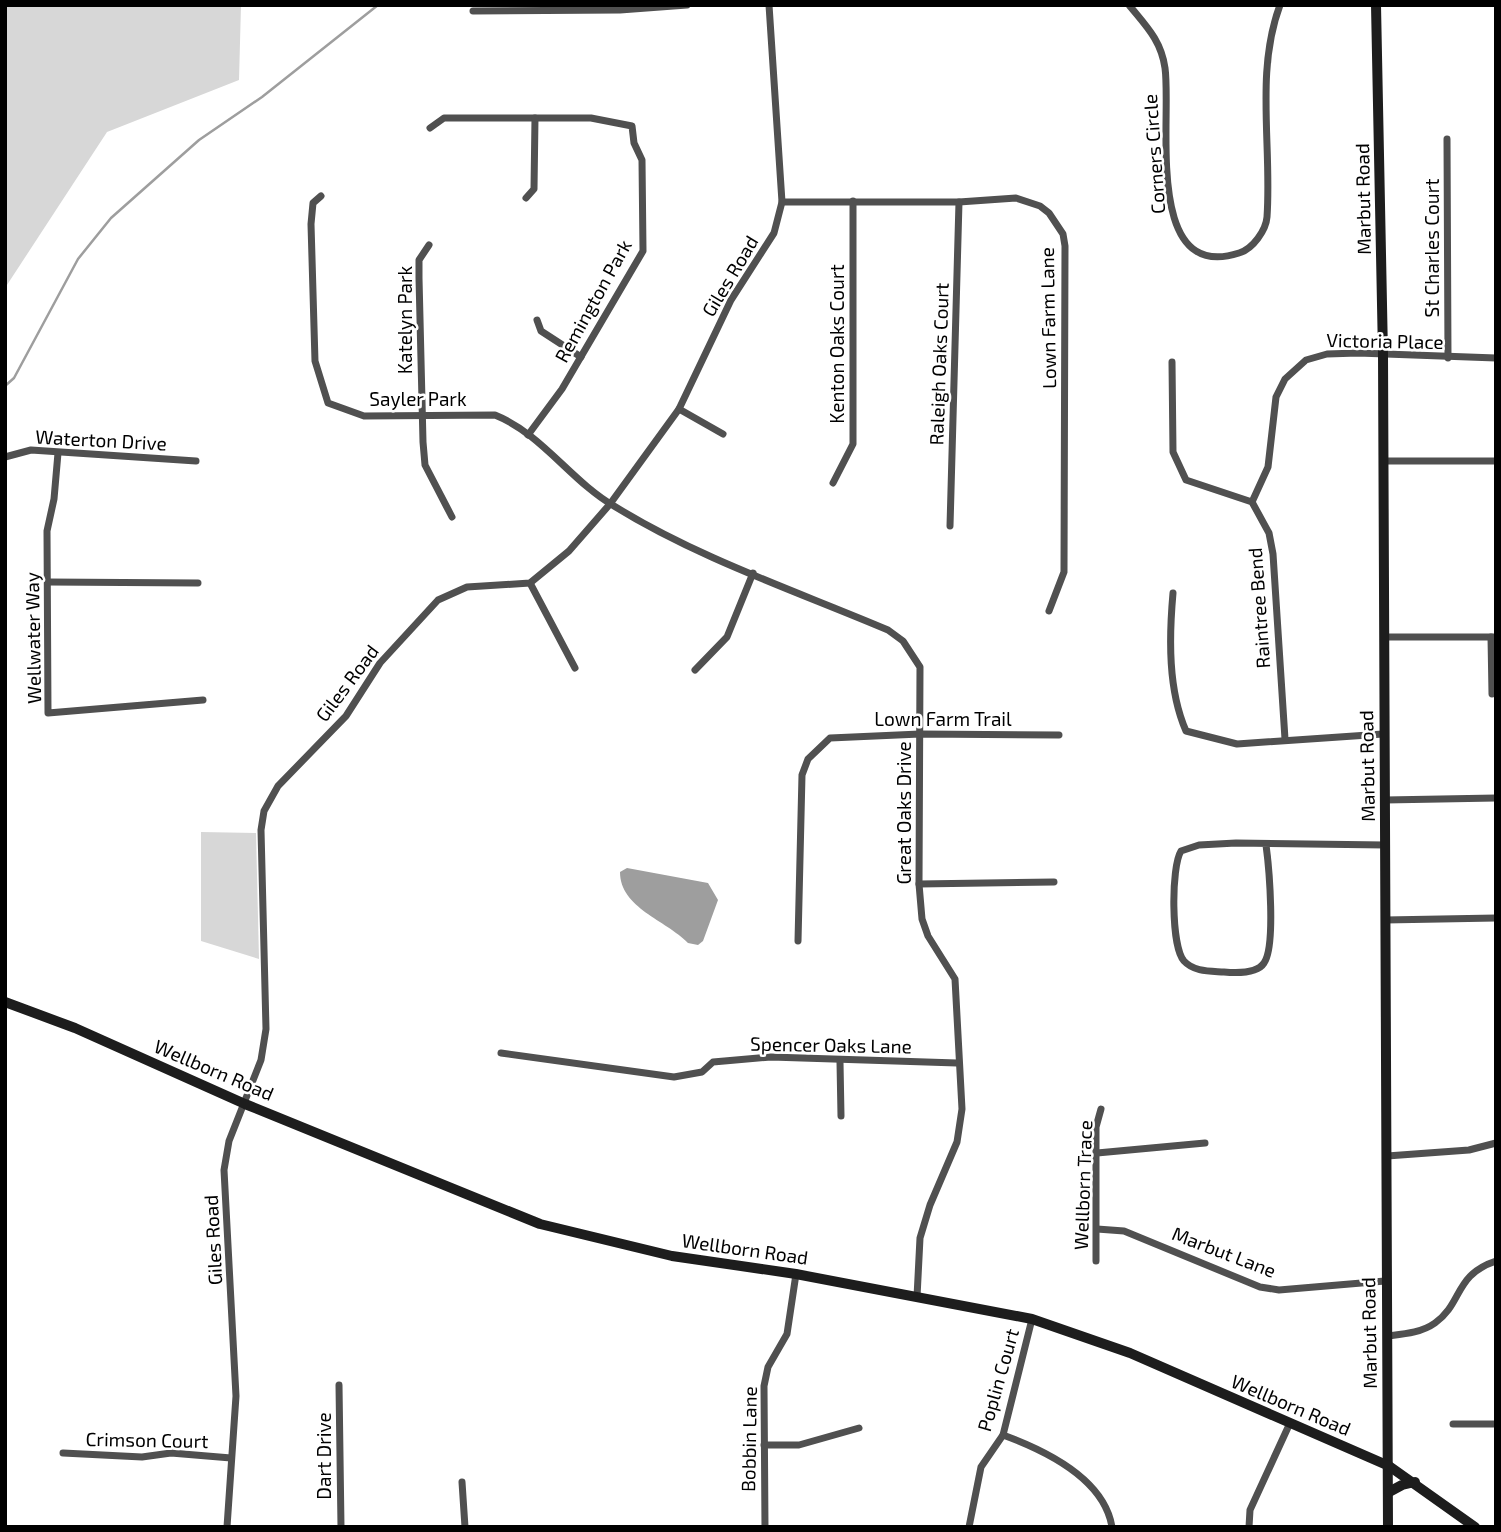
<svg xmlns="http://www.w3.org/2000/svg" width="1501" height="1532" viewBox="0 0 1501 1532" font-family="'Exo 2',sans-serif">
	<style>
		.green { fill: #d7d7d7 }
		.water { fill: #9e9e9e }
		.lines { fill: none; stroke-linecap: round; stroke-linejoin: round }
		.stream { stroke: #9e9e9e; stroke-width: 2.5 }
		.street { stroke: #505050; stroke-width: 7 }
		.secondary { stroke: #1d1d1d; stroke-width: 10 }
		.labels { text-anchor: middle; stroke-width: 5; stroke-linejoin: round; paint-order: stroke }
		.street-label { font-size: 19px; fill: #000; stroke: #fff }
	</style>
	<rect width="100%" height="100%" fill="#fff"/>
	<g class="green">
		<path d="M5 5H241L239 80 107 132 5 288Z"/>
		<path d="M201 832 256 833 259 959 201 941Z"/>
	</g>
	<path class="water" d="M627 868 708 883 718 900 703 941 698 945 688 943C666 920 620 908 620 872Z"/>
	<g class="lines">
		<path class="stream" d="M5 386 14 378 78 259 111 218 199 140 262 97 378 5"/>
		<g class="street">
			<path d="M1129 5C1146 26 1161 40 1165 68 1172 117 1143 284 1239 253 1253 249 1266 230 1267 217 1272 146 1255 72 1280 5"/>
			<path d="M473 11 620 10 687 5"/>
			<path d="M430 128 444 118H591L632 126 634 143 642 160 643 251 562 389 528 435"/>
			<path d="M1447 139 1448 358"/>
			<path d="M321 196 313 203 311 224 315 361 328 403 364 416 495 415C542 434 571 481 614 506 698 558 796 591 888 630L903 641 920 667 919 884 922 919 928 936 955 979 962 1109 957 1142 930 1205 920 1238 917 1297"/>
			<path d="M526 198 534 189 535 118"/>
			<path d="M782 202H959L1016 198 1040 206 1049 213 1063 234 1065 246 1064 572 1049 611"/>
			<path d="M429 245 419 260V278L423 442 425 465 452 517"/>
			<path d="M537 320 541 331 581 357"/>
			<path d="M1172 362 1173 452 1186 480 1252 502 1269 533 1273 554 1285 739"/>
			<path d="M679 409 723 434"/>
			<path d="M58 453 54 499 47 531 48 713 203 700"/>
			<path d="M5 457 31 450 196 461"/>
			<path d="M1384 461H1496"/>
			<path d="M833 483 853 444V201"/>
			<path d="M1252 502 1268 467 1276 397 1285 379 1306 360 1327 354 1358 353 1496 358"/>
			<path d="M950 526 959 202"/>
			<path d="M48 582 198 583"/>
			<path d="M530 583 575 668"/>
			<path d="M1173 593C1169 638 1168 690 1186 731L1237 744 1383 734"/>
			<path d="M1385 637H1496"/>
			<path d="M1491 637 1492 694"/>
			<path d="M695 670 727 637 753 573"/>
			<path d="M1385 800 1496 798"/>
			<path d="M1266 845C1269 867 1276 946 1264 963 1257 974 1236 973 1224 972 1210 971 1194 972 1184 961 1171 946 1171 867 1181 851L1199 845 1236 843 1385 845"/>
			<path d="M919 884 1054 882"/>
			<path d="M1385 920 1496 918"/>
			<path d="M798 941 802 775 808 759 830 738 920 734 1059 735"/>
			<path d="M501 1053 674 1077 702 1072 713 1062 771 1057 957 1063"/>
			<path d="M840 1062 841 1116"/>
			<path d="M1097 1153 1205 1143"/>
			<path d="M1387 1156 1469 1150 1496 1143"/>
			<path d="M1097 1229 1124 1231 1260 1287 1279 1290 1385 1281"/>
			<path d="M1096 1261V1127L1101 1109"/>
			<path d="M1387 1336C1404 1334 1421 1333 1435 1323 1463 1303 1454 1275 1496 1261"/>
			<path d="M339 1385 341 1527"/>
			<path d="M1453 1424H1496"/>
			<path d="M1003 1435C1044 1450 1104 1478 1112 1527"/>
			<path d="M764 1445H799L859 1428"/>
			<path d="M63 1453 142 1457 171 1453 231 1458"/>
			<path d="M462 1482 465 1527"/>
			<path d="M227 1527 236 1396 224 1170 229 1141 261 1060 266 1029 261 830 264 811 278 786 346 716 380 663 438 600 467 587 530 583 569 551 610 504 679 409 731 300 774 233 782 202 769 5"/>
			<path d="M765 1527 764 1386 768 1367 787 1334 796 1274"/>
			<path d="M969 1527 981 1467 1003 1435 1032 1319"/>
			<path d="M1249 1527 1250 1510 1290 1423"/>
		</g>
		<g class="secondary">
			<path d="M1376 5 1383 354 1388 1527"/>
			<path d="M5 1002 75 1028 245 1104 540 1224 672 1256 796 1274 1032 1319 1130 1353 1389 1466 1475 1527"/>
			<path d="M1389 1492 1402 1485 1415 1482"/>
		</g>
	</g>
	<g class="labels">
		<g class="street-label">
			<text transform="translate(1154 154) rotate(-94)" y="7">Corners Circle</text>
			<text transform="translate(1363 199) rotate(-91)" y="7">Marbut Road</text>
			<text transform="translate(1432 248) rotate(-90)" y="7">St Charles Court</text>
			<text transform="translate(730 276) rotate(-59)" y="7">Giles Road</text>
			<text transform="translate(593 301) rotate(-61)" y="7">Remington Park</text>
			<text transform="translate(1048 318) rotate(-91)" y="7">Lown Farm Lane</text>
			<text transform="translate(405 320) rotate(-90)" y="7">Katelyn Park</text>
			<text transform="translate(1385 341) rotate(1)" y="7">Victoria Place</text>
			<text transform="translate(837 344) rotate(-90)" y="7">Kenton Oaks Court</text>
			<text transform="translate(939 364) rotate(-88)" y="7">Raleigh Oaks Court</text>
			<text x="418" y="406">Sayler Park</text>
			<text transform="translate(101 440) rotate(3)" y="7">Waterton Drive</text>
			<text transform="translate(1259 608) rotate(-94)" y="7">Raintree Bend</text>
			<text transform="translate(33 638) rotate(-91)" y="7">Wellwater Way</text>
			<text transform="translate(347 683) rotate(-53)" y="7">Giles Road</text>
			<text x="943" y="726">Lown Farm Trail</text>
			<text transform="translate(1367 766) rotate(-91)" y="7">Marbut Road</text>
			<text transform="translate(904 813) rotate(-90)" y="7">Great Oaks Drive</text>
			<text transform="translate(831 1045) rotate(1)" y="7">Spencer Oaks Lane</text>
			<text transform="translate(214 1070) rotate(23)" y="7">Wellborn Road</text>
			<text transform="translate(1083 1185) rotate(-88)" y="7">Wellborn Trace</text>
			<text transform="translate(213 1240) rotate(-93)" y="7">Giles Road</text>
			<text transform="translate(745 1249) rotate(8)" y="7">Wellborn Road</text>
			<text transform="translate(1224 1252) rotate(21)" y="7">Marbut Lane</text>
			<text transform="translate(1369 1333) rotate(-91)" y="7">Marbut Road</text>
			<text transform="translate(998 1380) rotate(-74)" y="7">Poplin Court</text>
			<text transform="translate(1291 1405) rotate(23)" y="7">Wellborn Road</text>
			<text transform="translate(749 1439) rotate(-89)" y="7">Bobbin Lane</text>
			<text transform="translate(147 1440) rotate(1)" y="7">Crimson Court</text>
			<text transform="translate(324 1456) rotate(-90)" y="7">Dart Drive</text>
		</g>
	</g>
	<rect width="1501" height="1532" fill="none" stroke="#000000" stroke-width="14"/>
</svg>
